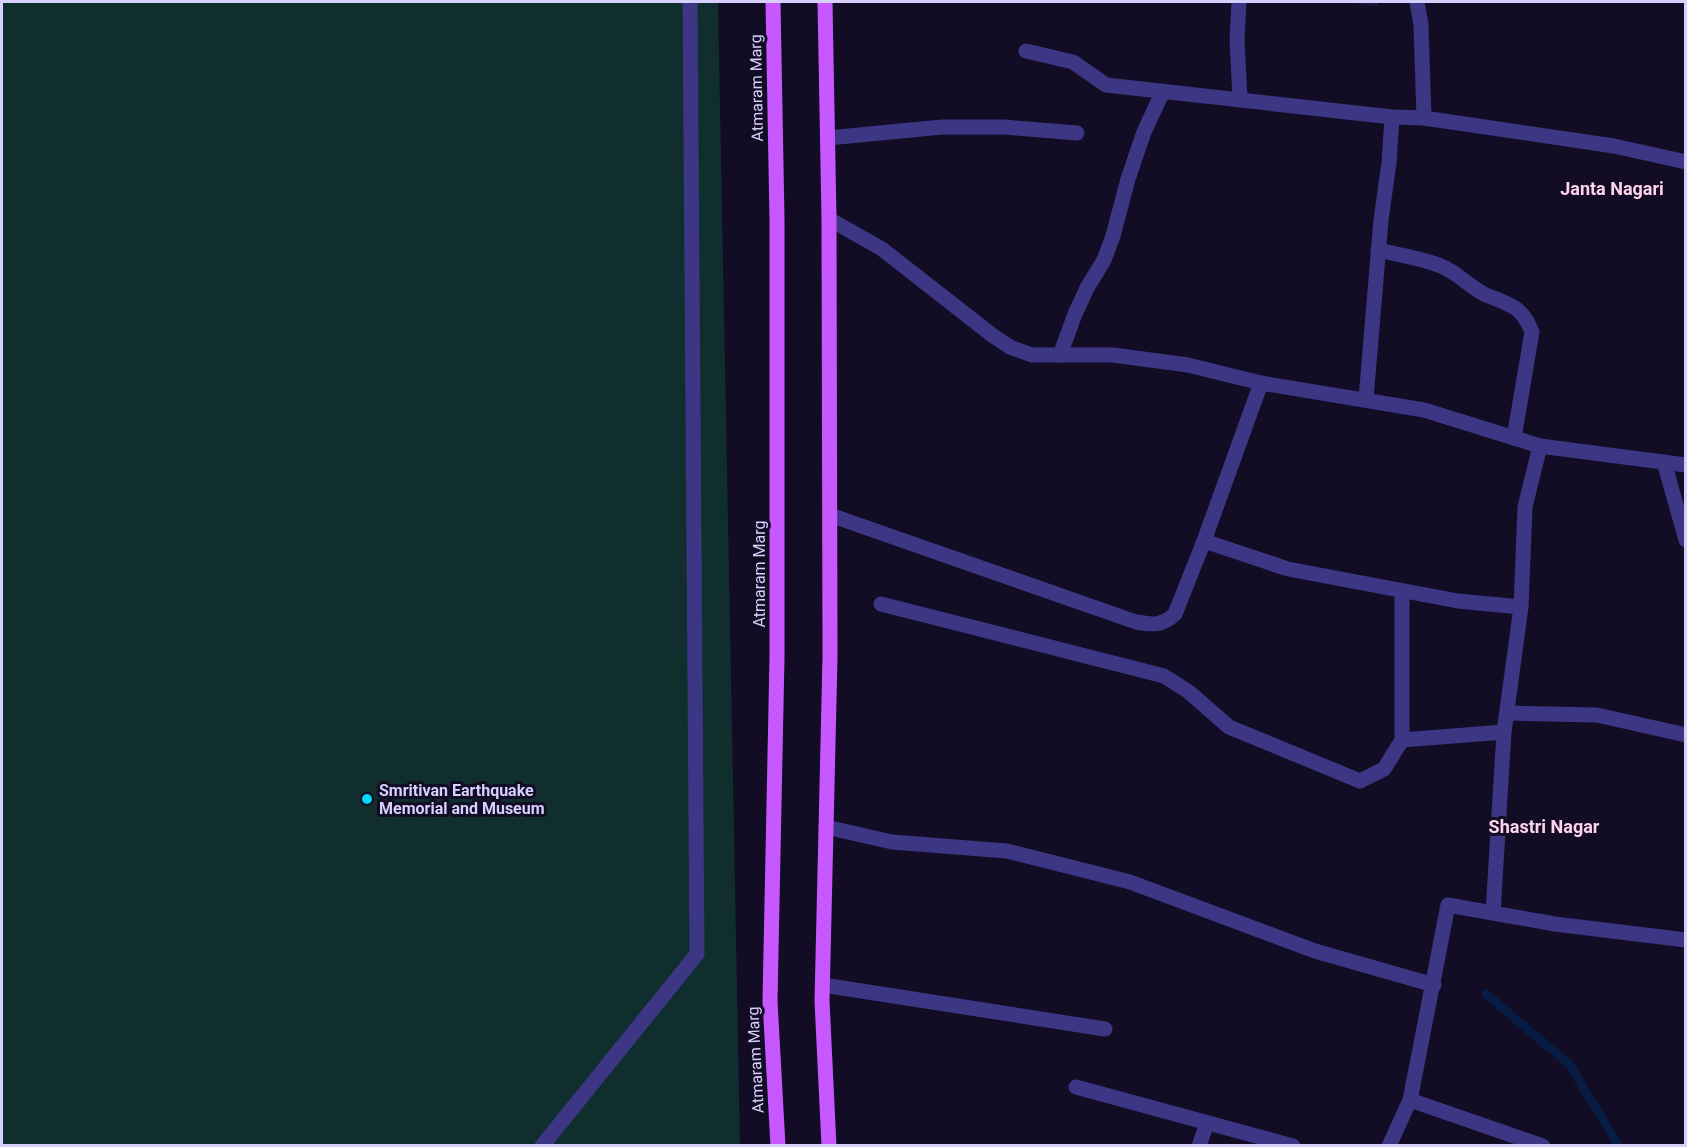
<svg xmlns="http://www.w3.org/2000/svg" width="1687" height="1147" viewBox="0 0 1687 1147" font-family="Roboto,sans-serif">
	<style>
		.green { fill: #102e2e }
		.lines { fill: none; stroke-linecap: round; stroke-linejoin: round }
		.stream { stroke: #071b43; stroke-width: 9 }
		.building { fill: #231846 }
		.minor { stroke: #3c3685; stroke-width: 15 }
		.major { stroke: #c757ff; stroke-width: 15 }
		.poi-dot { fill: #00d9fb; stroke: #120d24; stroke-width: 2 }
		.labels { text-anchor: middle; stroke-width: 6; stroke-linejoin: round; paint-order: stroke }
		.street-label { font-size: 16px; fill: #d7d0ff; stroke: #120d24 }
		.poi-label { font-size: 16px; font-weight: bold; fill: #d7d0ff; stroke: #120d24; text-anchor: start }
		.neighbourhood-label { font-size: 18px; font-weight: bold; fill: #ffd2ed; stroke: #120d24 }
	</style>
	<rect width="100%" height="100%" fill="#120d24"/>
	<path class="green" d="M2 2H718L740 1145 2 1146Z"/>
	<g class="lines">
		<path class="stream" d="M1486 994 1569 1064 1619 1146"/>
	</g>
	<path class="building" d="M1352 2H1378V6L1352 3Z"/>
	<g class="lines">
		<g class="minor">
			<path d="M1239 2 1237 40 1240 99"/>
			<path d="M1417 2 1421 25 1424 118"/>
			<path d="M1026 51 1073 62 1106 85 1392 117 1424 118 1614 146 1686 162"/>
			<path d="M828 138 942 127H1004L1077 133"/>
			<path d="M829 219 882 249 992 335 1010 347 1032 355H1113L1188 365 1261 383 1424 410 1540 446 1686 465"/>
			<path d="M1378 250C1399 255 1422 258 1441 266 1457 272 1468 286 1484 294 1508 305 1521 304 1532 332L1514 438"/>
			<path d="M1060 355 1075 314 1087 288 1104 260 1113 236 1128 179 1144 132 1163 91"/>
			<path d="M1366 399 1381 220 1389 163 1392 117"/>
			<path d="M1664 462 1686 540"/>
			<path d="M830 515 1136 622C1153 625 1162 626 1175 614L1204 541 1261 383"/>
			<path d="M1204 541 1288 569 1458 601 1521 607"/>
			<path d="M881 604 1164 676 1189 692 1229 727 1360 781 1384 769 1402 740 1504 732"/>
			<path d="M1507 713 1597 715 1686 735"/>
			<path d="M1402 740V591"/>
			<path d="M826 827 892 842 1007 851 1130 882 1315 951 1434 985"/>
			<path d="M1493 913 1504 732 1521 607 1525 507 1540 446"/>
			<path d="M823 985 1105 1029"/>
			<path d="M1076 1087 1293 1146"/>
			<path d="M1410 1100 1543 1146"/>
			<path d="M542 1146 697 954 690 2"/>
			<path d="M1199 1146 1207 1123"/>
			<path d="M1389 1146 1410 1100 1448 905 1555 924 1686 940"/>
		</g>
		<g class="major">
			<path d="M773 2 777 220V657L770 1001 778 1146"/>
			<path d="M825 2 829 219 830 657 822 1001 829 1146"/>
		</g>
	</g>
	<circle class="poi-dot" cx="367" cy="799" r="6"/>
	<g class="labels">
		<g class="street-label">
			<text transform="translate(756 88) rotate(-91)" y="6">Atmaram Marg</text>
			<text transform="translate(759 574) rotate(-90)" y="6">Atmaram Marg</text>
			<text transform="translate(755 1060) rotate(-93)" y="6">Atmaram Marg</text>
		</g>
		<g class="poi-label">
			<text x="379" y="796">Smritivan Earthquake<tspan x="379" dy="18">Memorial and Museum</tspan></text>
		</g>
		<g class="neighbourhood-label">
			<text x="1612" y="195">Janta Nagari</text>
			<text x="1544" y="833">Shastri Nagar</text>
		</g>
	</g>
	<rect width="1687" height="1147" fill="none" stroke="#d7d0ff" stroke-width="6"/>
</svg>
